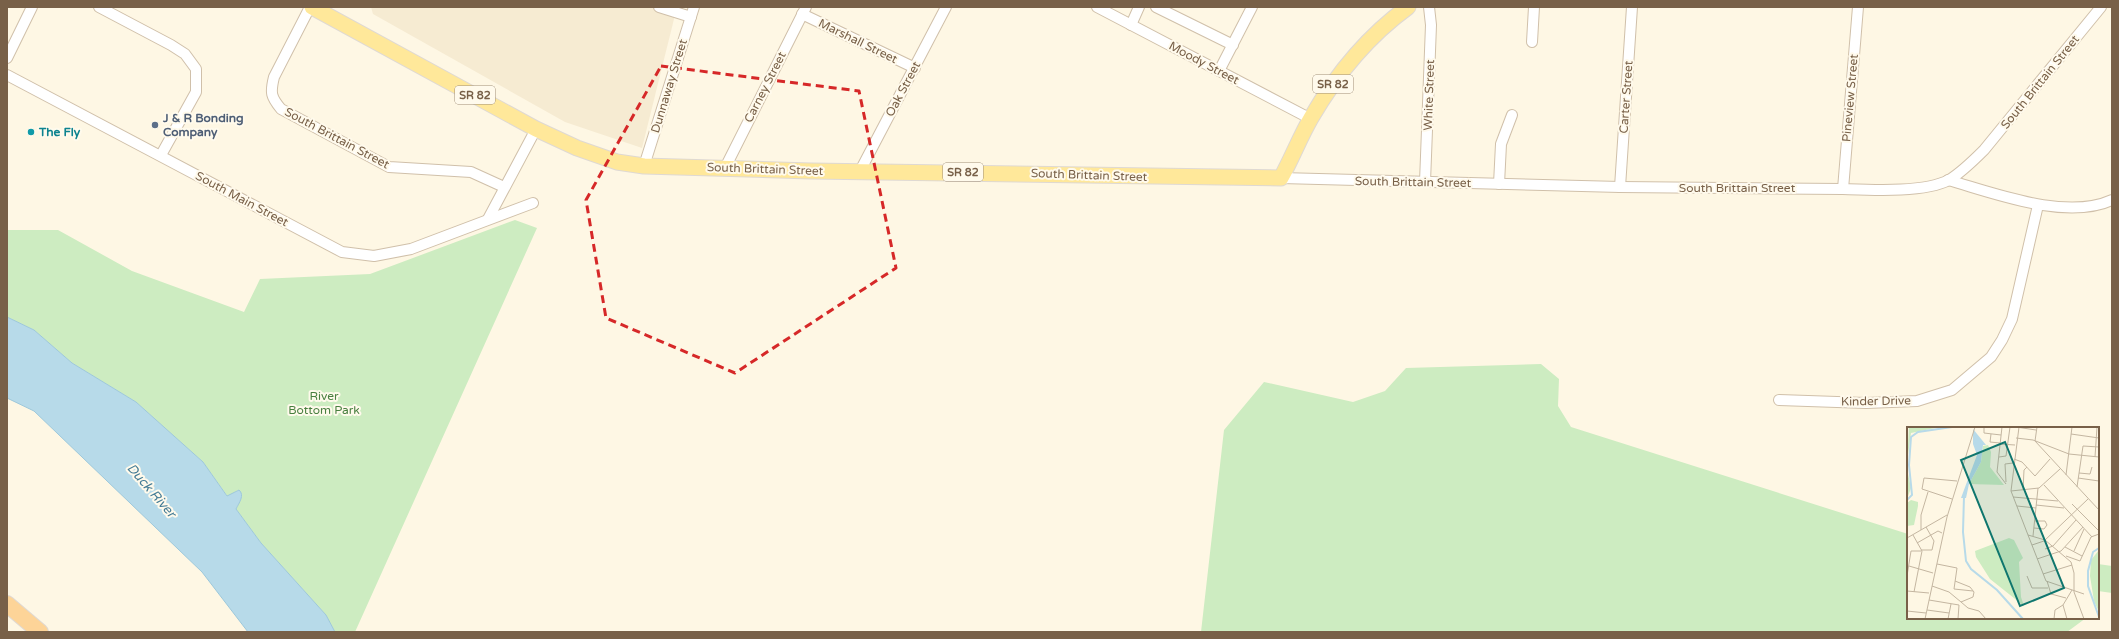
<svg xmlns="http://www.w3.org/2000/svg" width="2119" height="639" viewBox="0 0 2119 639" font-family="'Varela Round',sans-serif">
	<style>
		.residential { fill: #f6ebd2 }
		.green { fill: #cdecc1 }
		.water { fill: #b7dae9; stroke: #9dc8db }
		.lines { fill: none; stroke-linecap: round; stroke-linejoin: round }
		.minor-casing { stroke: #d0c0aa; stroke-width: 12 }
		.primary-casing { stroke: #dfd9d3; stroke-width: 17 }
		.trunk-casing { stroke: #dfd9d3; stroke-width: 18 }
		.minor { stroke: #fff; stroke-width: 10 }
		.primary { stroke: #ffe89a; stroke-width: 15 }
		.trunk { stroke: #fdd498; stroke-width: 16 }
		.marked { fill: none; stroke: #d62828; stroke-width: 3; stroke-dasharray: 8 5; stroke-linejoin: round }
		.service-dot { fill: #5c6f8a; stroke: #fffaec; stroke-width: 1.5 }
		.culture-dot { fill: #0f9aa8; stroke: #fffaec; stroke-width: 1.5 }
		.labels { text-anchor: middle; stroke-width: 4; stroke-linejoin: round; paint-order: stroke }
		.shield { fill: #fffaec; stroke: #a08e79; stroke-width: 1 }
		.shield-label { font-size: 11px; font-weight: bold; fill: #786048 }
		.street-label { font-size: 12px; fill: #786048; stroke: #fffaec }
		.service-label { font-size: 12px; font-weight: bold; fill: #4e5e75; stroke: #fffaec; text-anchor: start }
		.culture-label { font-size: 12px; font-weight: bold; fill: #0d838f; stroke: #fffaec; text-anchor: start }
		.park-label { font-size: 12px; fill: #487f3f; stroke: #fffaec }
		.water-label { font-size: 13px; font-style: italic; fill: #427a94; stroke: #fffaec }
		.inset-river { fill: none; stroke: #b7dae9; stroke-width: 2 }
		.inset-road { fill: none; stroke: #c4b6a1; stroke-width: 1 }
		.view { fill: #0f766e; fill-opacity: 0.15; stroke: #0f766e; stroke-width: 2 }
		.inset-edge { fill: none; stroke: #786048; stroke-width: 2 }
	</style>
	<rect width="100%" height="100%" fill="#fef7e4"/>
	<path class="residential" d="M371 7H677L642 148 565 122 373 14Z"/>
	<g class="green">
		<path d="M515 220 537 228 355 632H335L326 615 261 543 236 509 242 495 238 490 228 497 203 462 136 402 72 363 34 330 7 317V230H58L132 271 244 312 260 279 370 274Z"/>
		<path d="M1541 364 1559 379 1558 406 1571 427 1908 534V618H2086L2067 632H1201L1224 430 1264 382 1353 402 1385 391 1406 368Z"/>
		<path d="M2098 564 2112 566V593L2098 591Z"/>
	</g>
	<path class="water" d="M7 317 34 330 72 363 136 402 203 462 227 496 239 490C245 495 239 503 236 509L261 543 326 615 335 632H248L202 572 34 411 7 398Z"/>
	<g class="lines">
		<defs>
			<g id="minor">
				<path d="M99 7 171 45 185 54 196 69V92L161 155"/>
				<path d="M310 7 274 77C270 93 271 97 281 109L389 167 471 172 504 187"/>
				<path d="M659 7 691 17"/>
				<path d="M1097 7 1311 119"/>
				<path d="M1156 7 1233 45"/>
				<path d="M802 14 915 68"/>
				<path d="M1131 25 1139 7"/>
				<path d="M1532 42 1534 7"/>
				<path d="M7 58 32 7"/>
				<path d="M1219 71 1252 7"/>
				<path d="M7 75 342 252 374 256 411 249 533 203"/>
				<path d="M644 166 694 7"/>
				<path d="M725 168 806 7"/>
				<path d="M860 171 946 7"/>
				<path d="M1281 178 1620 187 1843 189C1871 190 1924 193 1949 180 1962 172 1973 161 1984 150L2101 7"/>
				<path d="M1948 180C1994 193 2066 221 2112 200"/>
				<path d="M1425 182 1431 25 1429 7"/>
				<path d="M1499 184 1501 144 1512 115"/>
				<path d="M1620 187 1632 7"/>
				<path d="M1843 189 1858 7"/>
				<path d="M488 219 536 129"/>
				<path d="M1779 400 1866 403 1917 401 1952 390 1991 357 2002 340 2012 319 2038 205"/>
			</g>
			<path id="primary" d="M312 7 536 129 577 148 617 162 644 166 811 171 1281 178C1292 158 1300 137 1311 118 1336 75 1368 36 1408 7"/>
			<path id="trunk" d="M7 604 40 632"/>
		</defs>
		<use href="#minor" class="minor-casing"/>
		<use href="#primary" class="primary-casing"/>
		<use href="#trunk" class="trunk-casing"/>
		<use href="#minor" class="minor"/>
		<use href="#primary" class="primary"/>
		<use href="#trunk" class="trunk"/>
	</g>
	<path class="marked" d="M661 66 859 91 896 268 735 373 606 318 586 200Z"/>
	<circle class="service-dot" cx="155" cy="125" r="4"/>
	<circle class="culture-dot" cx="31" cy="132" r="4"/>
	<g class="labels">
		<g class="shield">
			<rect x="1313" y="75" width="40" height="18" rx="3"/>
			<rect x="455" y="86" width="40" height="18" rx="3"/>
			<rect x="943" y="163" width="40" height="18" rx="3"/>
		</g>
		<g class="shield-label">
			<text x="1333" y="88">SR 82</text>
			<text x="475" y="99">SR 82</text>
			<text x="963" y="176">SR 82</text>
		</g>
		<g class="street-label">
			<text transform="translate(858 41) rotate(26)" y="4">Marshall Street</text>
			<text transform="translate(1204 63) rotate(28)" y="4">Moody Street</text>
			<text transform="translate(2040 82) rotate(-51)" y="4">South Brittain Street</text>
			<text transform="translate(669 86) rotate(-73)" y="4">Dunnaway Street</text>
			<text transform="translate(765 87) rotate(-63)" y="4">Carney Street</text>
			<text transform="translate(903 89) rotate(-62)" y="4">Oak Street</text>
			<text transform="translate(1429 95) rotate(-88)" y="4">White Street</text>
			<text transform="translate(1626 97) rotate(-86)" y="4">Carter Street</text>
			<text transform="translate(1850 98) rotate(-85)" y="4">Pineview Street</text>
			<text transform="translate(337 138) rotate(28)" y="4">South Brittain Street</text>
			<text transform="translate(765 169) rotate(2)" y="4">South Brittain Street</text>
			<text transform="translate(1089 175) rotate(2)" y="4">South Brittain Street</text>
			<text transform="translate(1413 182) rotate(1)" y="4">South Brittain Street</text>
			<text x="1737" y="192">South Brittain Street</text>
			<text transform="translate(242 199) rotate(28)" y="4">South Main Street</text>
			<text transform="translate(1876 401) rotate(-1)" y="4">Kinder Drive</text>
		</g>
		<g class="service-label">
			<text x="163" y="122">J &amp; R Bonding<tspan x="163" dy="14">Company</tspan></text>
		</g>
		<g class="culture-label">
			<text x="39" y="136">The Fly</text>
		</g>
		<g class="park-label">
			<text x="324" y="400">River<tspan x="324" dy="14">Bottom Park</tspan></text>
		</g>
		<g class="water-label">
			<text transform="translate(152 490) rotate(49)" y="5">Duck River</text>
		</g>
	</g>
	<g transform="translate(1907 427)">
		<rect width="192" height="192" fill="#fef7e4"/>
		<path d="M2 0H33L4 6 0 35ZM81 18 84 25 83 40 97 58 62 57 74 35 76 19ZM0 42 4 61 0 72ZM4 73 11 75V79L7 98 0 99V76ZM102 111 107 113 116 131 112 135 114 170 117 179 83 152 69 130 68 124ZM192 123V185L187 174 183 149 184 133Z" fill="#cdecc1"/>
		<path d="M66 2 79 18H76L74 35 62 57 59 71H54L70 28 66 17Z" fill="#b7dae9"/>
		<path class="inset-river" d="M57 69 56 105 59 134 64 142 90 163 116 192M0 73 5 68 2 38 4 10 11 5 45 0M192 121 186 125 181 144V159L192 190"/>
		<path class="inset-road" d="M77 0V6L94 8M95 0 90 45 99 57M109 0 129 3M112 0 104 64 121 108 138 113 164 135 167 146V165L177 192M84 7 83 15 93 16M164 7 192 11M109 11 126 13 162 27 192 30M128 14 130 0M128 14 192 83M93 17 108 18M92 30 99 29 103 0M188 30 190 0M107 32 115 35 128 49 143 32M172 46 183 47 185 40M159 48 165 0M171 51 192 54M99 55 98 37 106 36M137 58 185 110M170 60 176 19 192 20M116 63 117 43 120 40M104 64 132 61 153 42M106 70 151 74M45 72 15 62 17 51 50 54M165 77 192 104M129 78 157 81M110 79 129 81M127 101 137 102 140 98 138 94H128M14 103V88L21 65M6 108 15 124 7 165M121 108 139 154 177 167M126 109 131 61M0 111 40 88M10 116 31 104 35 106M125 118 137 114 181 72M158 120 175 129M138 122 146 119 169 93M14 123H25L27 114 19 100M167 124 177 102M159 129 173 134 184 110 192 107M130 132 154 124 176 100M30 137 50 141 47 162M2 139 26 146M136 147 165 138M0 149 4 124H14M120 149 125 161H141M140 154 144 167 159 171M25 159 42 165 54 175 66 170 67 165 63 160 48 154M47 162 66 164M0 164 22 166M22 173 52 178M54 175 61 181 72 184 79 192M20 183 42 186M0 184 19 186M18 192 40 90 68 0M41 192 44 177M51 192 52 178M147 192 148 183 156 178M160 192 156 178 165 163"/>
		<path class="view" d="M98 15 157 161 113 179 54 33Z"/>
		<rect width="192" height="192" class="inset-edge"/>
	</g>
	<rect width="2119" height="639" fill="none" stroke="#786048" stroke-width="16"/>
</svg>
